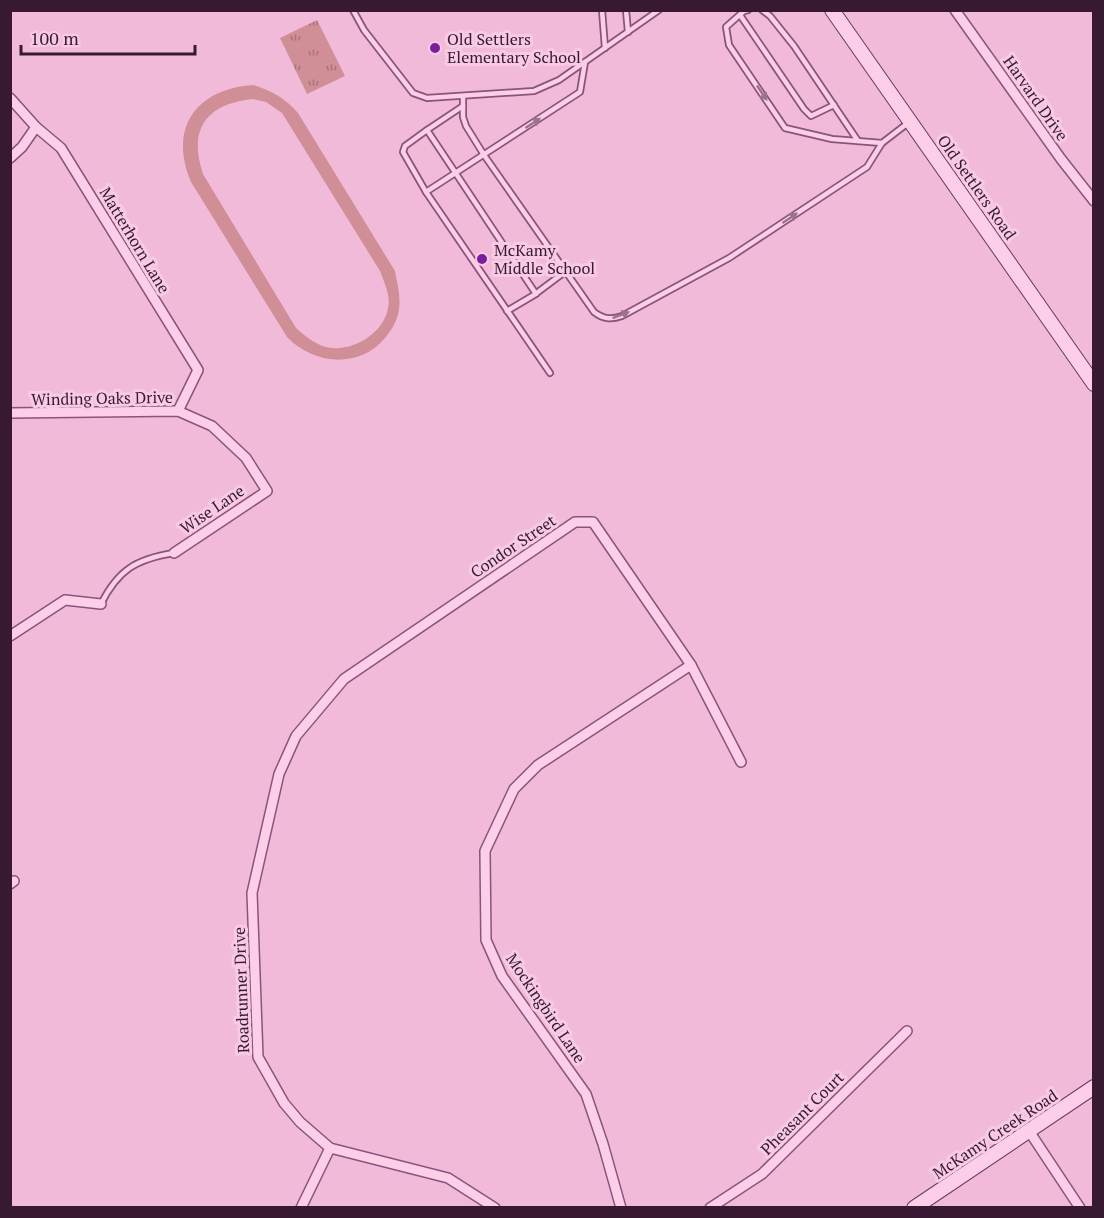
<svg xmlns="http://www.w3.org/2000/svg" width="1104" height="1218" viewBox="0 0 1104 1218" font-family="'PT Serif',serif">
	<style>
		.grass { fill: #d08e97; fill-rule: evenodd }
		.park { fill: url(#park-tufts) }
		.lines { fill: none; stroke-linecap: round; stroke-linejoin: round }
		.lane-casing { stroke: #8a537b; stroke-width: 8 }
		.street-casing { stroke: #8a537b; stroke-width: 12 }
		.secondary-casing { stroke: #6b375f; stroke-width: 16 }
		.lane { stroke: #fccee8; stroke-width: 4.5 }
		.street { stroke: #fccee8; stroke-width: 9 }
		.secondary { stroke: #fccee8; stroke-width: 14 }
		.oneway { fill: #9a748c }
		.poi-dot { fill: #7b1e9e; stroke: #f8cae4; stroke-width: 2 }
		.labels { text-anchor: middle; stroke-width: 6; stroke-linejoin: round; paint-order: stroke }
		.poi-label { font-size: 16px; fill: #371a31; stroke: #f8cae4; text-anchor: start }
		.street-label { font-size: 16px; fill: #371a31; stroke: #f8cae4 }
	</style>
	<defs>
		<pattern id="park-tufts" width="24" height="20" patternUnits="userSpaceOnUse" patternTransform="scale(1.5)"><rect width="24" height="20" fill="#d08e97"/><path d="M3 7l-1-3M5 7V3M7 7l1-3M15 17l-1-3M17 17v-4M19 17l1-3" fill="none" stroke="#aa737c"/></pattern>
	</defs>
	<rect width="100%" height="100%" fill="#f2bad9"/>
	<path class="grass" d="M253 85C272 91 285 98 298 113L395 271C397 283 401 296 399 309 398 319 392 330 385 338 359 369 314 365 287 337L191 182C168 128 196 89 253 85ZM253 99 266 102 282 113 380 271C384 282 391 296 388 308 384 332 356 350 332 348 318 347 306 337 296 328L203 174C188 129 206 104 253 99Z"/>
	<path class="park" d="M317 20 345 76 307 94 280 38Z"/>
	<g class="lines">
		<defs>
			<g id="lane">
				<path d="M353 10 364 30 413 93 427 98 534 91 559 80 659 10"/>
				<path d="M602 10 605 48"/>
				<path d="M626 10 628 32"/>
				<path d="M748 10 744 11 726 27 729 45 785 128 832 139 882 143"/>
				<path d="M762 10 770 16 794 46 858 141"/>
				<path d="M740 15 804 109 811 116 834 105"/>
				<path d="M463 97V117L466 126 484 155 594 312C603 319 611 320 622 316L729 258 867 167 882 143 908 123"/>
				<path d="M463 106 427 130 536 294"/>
				<path d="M426 192 403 152 405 146 427 130"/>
				<path d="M507 311 534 295 566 271"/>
				<path d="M550 373 426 192 580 92 585 62"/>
				<path d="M101 604C118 570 136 559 174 553"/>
			</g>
			<g id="street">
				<path d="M955 10 1061 159 1094 201"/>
				<path d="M10 98 36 127 61 148 198 370 178 411"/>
				<path d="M10 158 22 147 36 127"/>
				<path d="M10 413 178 411 212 426 246 458 267 491 174 553"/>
				<path d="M10 636 65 600 101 604"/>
				<path d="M10 884 14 881"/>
				<path d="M1029 1131 1080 1208"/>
				<path d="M301 1208 330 1148"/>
				<path d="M495 1208 448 1178 330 1148 300 1122 284 1103 258 1057 252 893 279 774 296 736 344 679 575 522H593L691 665 741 762"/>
				<path d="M621 1208 603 1144 586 1094 502 976 486 940 485 851 514 789 538 765 691 665"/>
				<path d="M710 1208 762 1174 907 1031"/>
			</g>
			<g id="secondary">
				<path d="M832 10 1094 384"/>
				<path d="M914 1208 1094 1087"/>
			</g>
		</defs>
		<use href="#lane" class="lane-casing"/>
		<use href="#street" class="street-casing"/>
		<use href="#secondary" class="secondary-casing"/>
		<use href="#lane" class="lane"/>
		<use href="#street" class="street"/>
		<use href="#secondary" class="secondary"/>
	</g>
	<defs><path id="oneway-solid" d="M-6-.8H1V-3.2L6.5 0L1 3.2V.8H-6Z" transform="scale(1.5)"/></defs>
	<g class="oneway">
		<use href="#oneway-solid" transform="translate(762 93) rotate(56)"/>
		<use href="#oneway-solid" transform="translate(533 123) rotate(-33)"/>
		<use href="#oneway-solid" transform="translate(790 218) rotate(-34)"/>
		<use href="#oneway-solid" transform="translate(621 315) rotate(-21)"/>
	</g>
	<g class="poi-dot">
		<circle cx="435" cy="48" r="6"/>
		<circle cx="482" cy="259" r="6"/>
	</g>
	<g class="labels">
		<g class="poi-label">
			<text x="447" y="45">Old Settlers<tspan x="447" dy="18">Elementary School</tspan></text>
			<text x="494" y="256">McKamy<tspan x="494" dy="18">Middle School</tspan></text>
		</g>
		<g class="street-label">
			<text transform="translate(1036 98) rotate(55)" y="6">Harvard Drive</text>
			<text transform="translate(977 187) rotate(55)" y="6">Old Settlers Road</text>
			<text transform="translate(135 240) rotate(59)" y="6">Matterhorn Lane</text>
			<text transform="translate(102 398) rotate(-1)" y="6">Winding Oaks Drive</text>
			<text transform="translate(212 509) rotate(-34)" y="6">Wise Lane</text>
			<text transform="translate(513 546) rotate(-34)" y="6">Condor Street</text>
			<text transform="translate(241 990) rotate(-92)" y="6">Roadrunner Drive</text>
			<text transform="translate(546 1008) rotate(56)" y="6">Mockingbird Lane</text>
			<text transform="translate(802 1113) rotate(-45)" y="6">Pheasant Court</text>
			<text transform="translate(995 1134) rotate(-34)" y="6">McKamy Creek Road</text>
		</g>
	</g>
	<rect width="1104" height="1218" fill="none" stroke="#371a31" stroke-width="24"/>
	<path d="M21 45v9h174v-9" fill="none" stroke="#371a31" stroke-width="3"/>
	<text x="30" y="45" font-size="18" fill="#371a31" stroke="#f8cae4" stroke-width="4.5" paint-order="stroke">100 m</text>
</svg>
